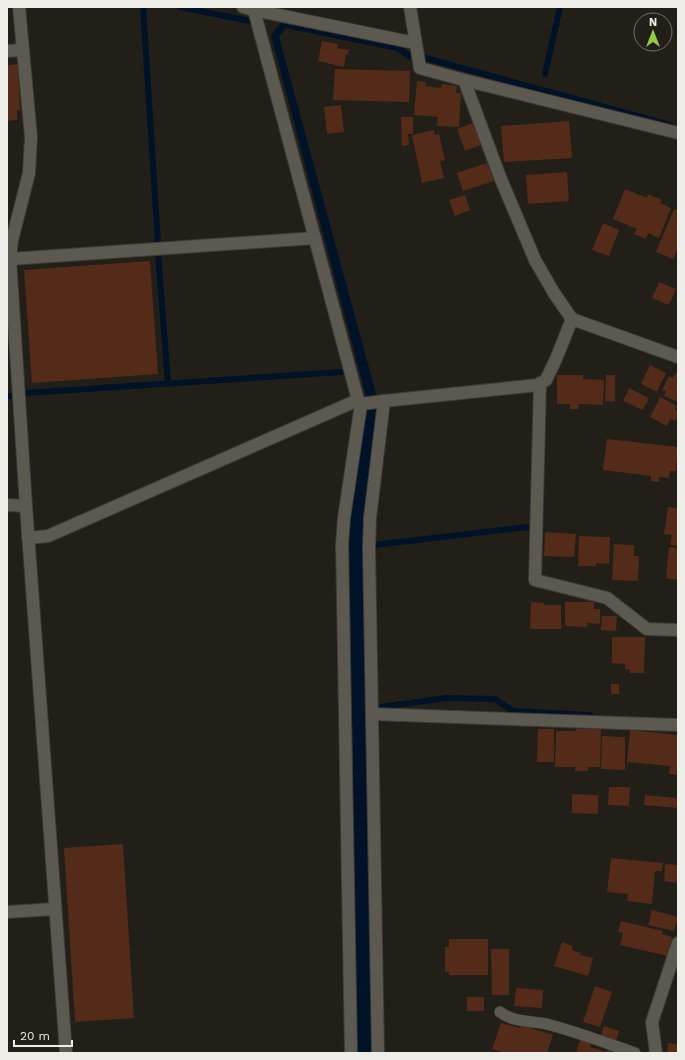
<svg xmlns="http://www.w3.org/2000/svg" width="685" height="1060" viewBox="0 0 685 1060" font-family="'Work Sans',sans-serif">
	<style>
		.water { fill: #001227 }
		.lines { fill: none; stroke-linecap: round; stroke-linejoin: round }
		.stream { stroke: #001227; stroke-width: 6 }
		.building { fill: #542a19 }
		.service-casing { stroke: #3d3b36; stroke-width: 12 }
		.minor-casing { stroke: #3d3b36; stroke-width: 14 }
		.service { stroke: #5c5950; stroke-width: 11 }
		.minor { stroke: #5c5950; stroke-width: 12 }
	</style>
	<rect width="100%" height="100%" fill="#211f17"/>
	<path class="water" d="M283 20 400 46 411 53 410 61 397 51 286 28 279 37 379 405 364 519 372 1053H357L349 519 367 410 366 396 271 35Z"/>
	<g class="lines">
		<g class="stream">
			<path d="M143 7 158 244"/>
			<path d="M180 7 250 21"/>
			<path d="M426 58 670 125"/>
			<path d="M545 74 560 7"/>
			<path d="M158 253 168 383"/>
			<path d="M26 393 341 372"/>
			<path d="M7 396H12"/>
			<path d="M374 545 528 527"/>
			<path d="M381 707 446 698 495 699 513 711 590 715"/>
		</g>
	</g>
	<g class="building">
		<path d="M322 41 338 44 337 48 349 50 348 55 346 54 344 67 318 61Z"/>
		<path d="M18 64 20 110H17V120L7 121V65Z"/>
		<path d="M335 69 410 71 409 102 333 100Z"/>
		<path d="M417 81 426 82 425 86 441 88 442 84 457 86 456 93H461L459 127 437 126 438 117 414 115Z"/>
		<path d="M341 105 344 132 327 134 324 107Z"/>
		<path d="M401 117H413V134H408L409 145 402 146Z"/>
		<path d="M569 121 572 158 504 162 501 126Z"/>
		<path d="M473 123 481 145 465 151 457 129Z"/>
		<path d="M434 130 435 135 439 134 445 160 440 161 444 178 422 183 412 135Z"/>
		<path d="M487 163 494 181 463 191 457 173Z"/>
		<path d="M567 172 569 201 528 204 526 175Z"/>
		<path d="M625 189 647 198 648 194 662 200 660 203 671 208 659 238 648 233 646 239 634 234 637 229 613 219Z"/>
		<path d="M465 195 470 210 455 216 449 200Z"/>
		<path d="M674 209 678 210V247L673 259 656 252Z"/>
		<path d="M603 223 619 230 609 256 592 250Z"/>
		<path d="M150 261 158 374 32 383 24 270Z"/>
		<path d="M659 282 676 289 669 305 652 298Z"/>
		<path d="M650 365 666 373 657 392 641 384Z"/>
		<path d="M675 373 678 374V402L664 396 666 391 662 390 669 376 673 378Z"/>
		<path d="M557 375H583V379L604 380 603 405 579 404 578 409H570V404H557Z"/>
		<path d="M606 375H615V402L605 401Z"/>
		<path d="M629 388 649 398 643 410 623 401Z"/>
		<path d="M660 397 677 406 675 410 678 411V416L675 421 670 419 667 426 650 417Z"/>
		<path d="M607 439 678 447 676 471H670L669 478 659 477V482L651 481V476L603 470Z"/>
		<path d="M668 507 678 508V546L670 545 672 535 664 534Z"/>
		<path d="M545 532 576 534 574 557 544 556Z"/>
		<path d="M579 536 610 537 609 564 596 563V566H578Z"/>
		<path d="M614 544 634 545V556H639L638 581 612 580Z"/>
		<path d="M669 547 678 548V580L666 578Z"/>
		<path d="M531 602 544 603V605H561V629H530Z"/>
		<path d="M565 602H594V609H600V624L587 623V627L566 626V623H565Z"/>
		<path d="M602 616H617L616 631 601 630Z"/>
		<path d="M612 637H645L644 673H630V670L625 669V664L612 663Z"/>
		<rect x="611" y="684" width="8" height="10"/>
		<path d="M538 729H554V762H537Z"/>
		<path d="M576 729H601L600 767H588V771H575V767H555L556 731H576Z"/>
		<path d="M630 730 678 735V775L669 774 670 766 627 762Z"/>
		<path d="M602 736 625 737V770L601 769Z"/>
		<path d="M609 787H630L629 806 608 805Z"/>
		<path d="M572 794 598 795V814L572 813Z"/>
		<path d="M645 795 678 798V808L644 805Z"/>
		<path d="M123 844 134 1018 75 1022 64 848Z"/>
		<path d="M611 858 663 863 662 871H655L652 904 627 901 628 894 607 892Z"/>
		<path d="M665 864 678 865V883L664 881Z"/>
		<path d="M652 910 678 917 674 931 648 925Z"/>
		<path d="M621 921 663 931 662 934 672 937 668 956 620 945 623 933 618 932Z"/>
		<path d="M449 939H488V975H449V972H445V947H449Z"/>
		<path d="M562 942 573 946 572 950 581 953 580 955 593 958 588 976 554 966Z"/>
		<path d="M491 949H509V995H492Z"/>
		<path d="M595 986 612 992 600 1027 583 1022Z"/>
		<path d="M516 988 543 990 542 1008 514 1006Z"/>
		<rect x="467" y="997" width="17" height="14"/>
		<path d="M501 1023 520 1028 521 1025 553 1035 547 1053H505L492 1049Z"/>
		<path d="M604 1026 619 1031 616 1040 601 1035Z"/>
		<path d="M580 1040 591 1044 590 1047 606 1052 607 1050 616 1053H576Z"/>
		<path d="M668 1043 678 1044V1053H667Z"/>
	</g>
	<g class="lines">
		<defs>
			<path id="service" d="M500 1012C512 1022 532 1021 547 1024 577 1032 606 1043 635 1053"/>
			<g id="minor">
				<path d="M19 7 31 137 29 173 12 240 10 259 26 506 66 1053"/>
				<path d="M410 7 420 68 464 80 500 177 535 260 554 293 572 319 678 357"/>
				<path d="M254 10 415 43"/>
				<path d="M7 51 22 50"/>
				<path d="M464 80 678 133"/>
				<path d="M10 259 315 238"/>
				<path d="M540 383 535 580 607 598 647 629 678 630"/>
				<path d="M361 404 384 401"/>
				<path d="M7 505 26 506"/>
				<path d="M28 538 48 536 358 400 254 10 243 7"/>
				<path d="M372 714 678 725"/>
				<path d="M7 912 55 909"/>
				<path d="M351 1053 342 544 344 518 361 404 358 400"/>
				<path d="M378 1053 369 548 370 518 384 401 538 385 546 380 556 359 572 319"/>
				<path d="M656 1053 652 1022 678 943"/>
			</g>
		</defs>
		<use href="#service" class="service-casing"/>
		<use href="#minor" class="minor-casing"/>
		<use href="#service" class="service"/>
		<use href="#minor" class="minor"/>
	</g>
	<rect width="685" height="1060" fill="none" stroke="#eeede7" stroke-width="16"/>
	<g transform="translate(653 32)"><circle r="19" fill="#211f17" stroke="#73716a"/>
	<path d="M0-3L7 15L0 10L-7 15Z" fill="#93cd3e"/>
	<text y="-6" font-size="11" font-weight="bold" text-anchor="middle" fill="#eeede7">N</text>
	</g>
	<path d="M14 1040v6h58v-6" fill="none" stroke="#eeede7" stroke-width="2"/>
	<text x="20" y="1040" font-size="12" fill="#eeede7" stroke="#211f17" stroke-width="3" paint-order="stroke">20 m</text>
</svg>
